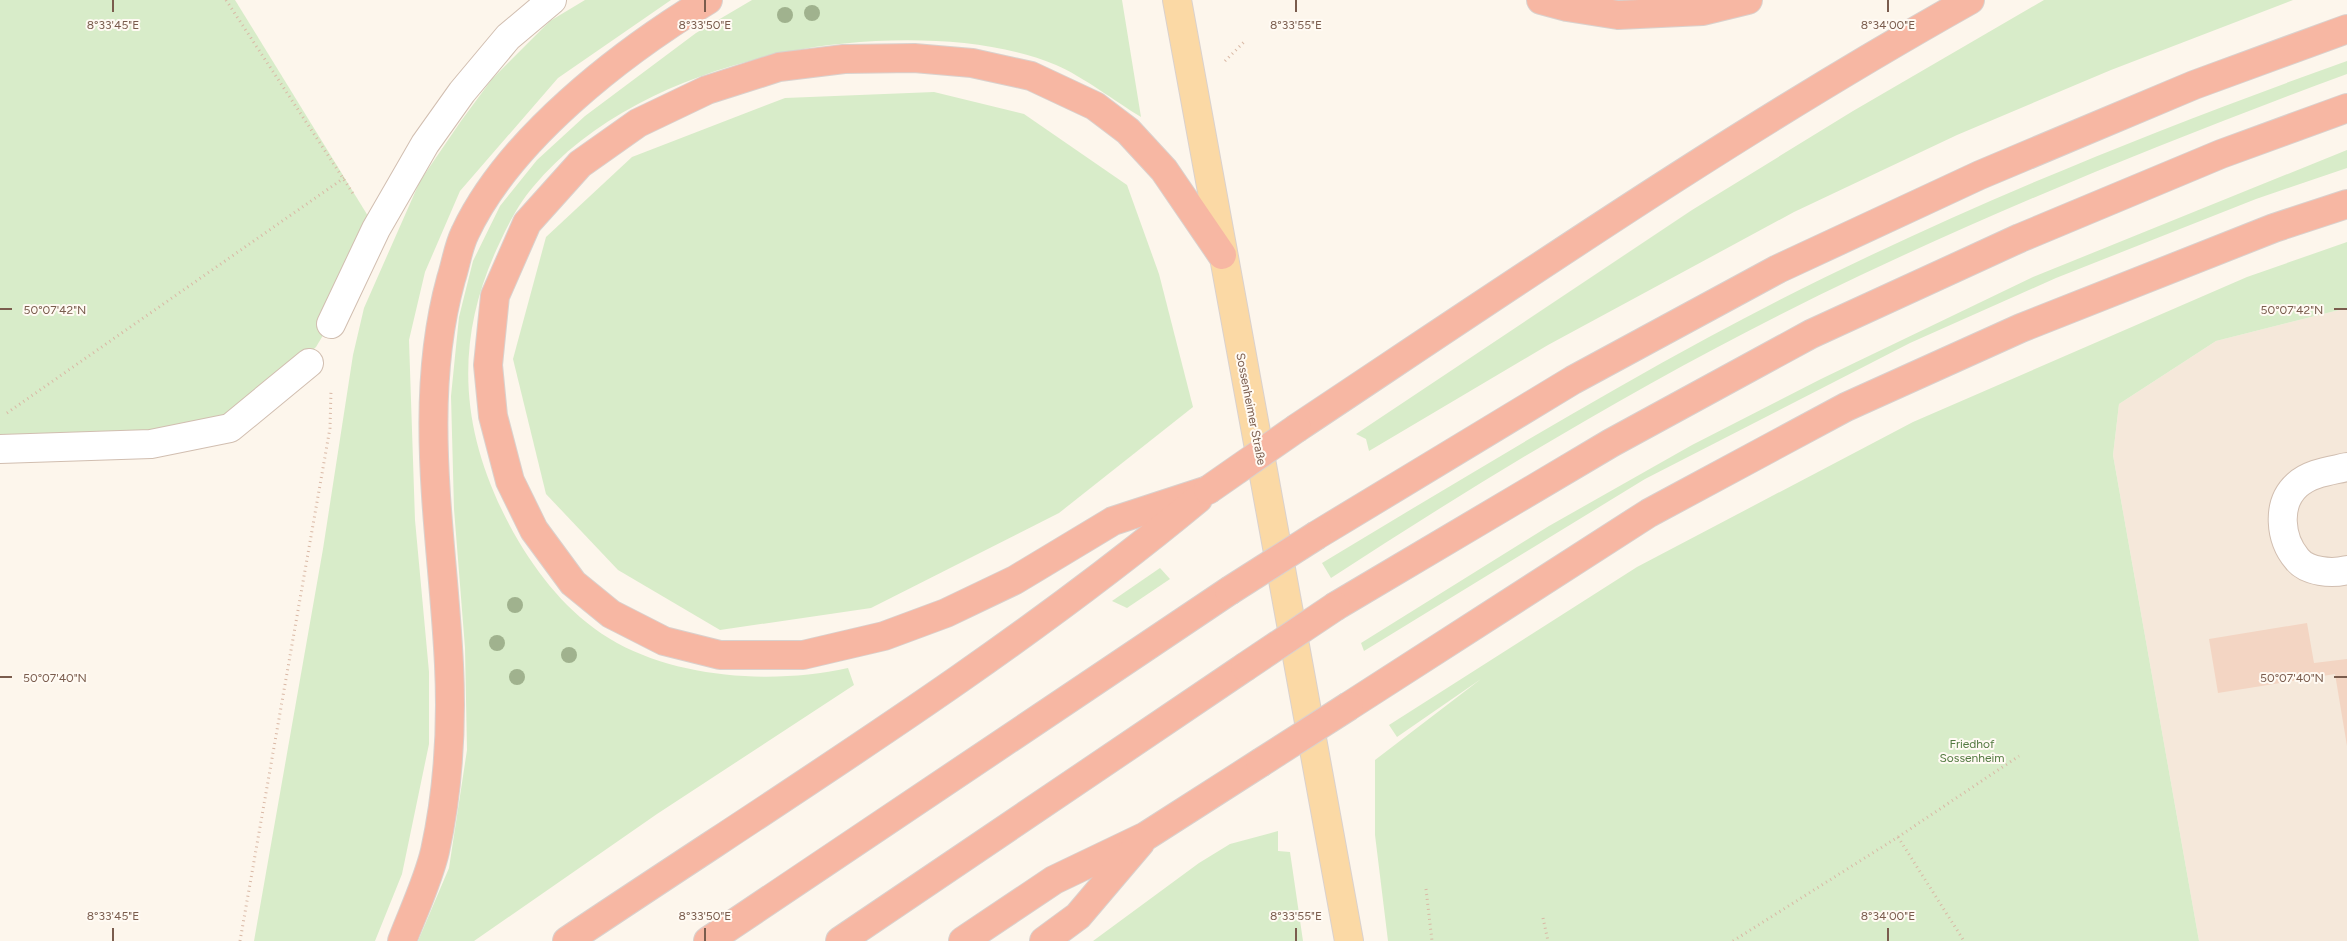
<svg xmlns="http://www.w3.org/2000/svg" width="2347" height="941" font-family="Figtree,sans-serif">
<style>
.residential{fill:#f5e8da}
.green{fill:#d8ecc9}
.building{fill:#f3d5c3}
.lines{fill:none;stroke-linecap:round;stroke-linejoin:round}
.minor-casing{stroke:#d1beb0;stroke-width:30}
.major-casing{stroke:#dad1cd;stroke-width:30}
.highway-casing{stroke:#dad1cd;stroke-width:30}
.path{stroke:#d9b8a5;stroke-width:3;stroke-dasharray:1 4;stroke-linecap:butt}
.minor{stroke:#fff;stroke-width:28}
.major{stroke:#fbd9a5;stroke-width:28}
.highway{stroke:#f7b7a3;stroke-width:28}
.highway-bridge-casing{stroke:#dad1cd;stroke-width:30;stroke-linecap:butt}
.highway-bridge{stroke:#f7b7a3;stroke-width:28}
.tree{fill:#a0b28e}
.ticks{fill:none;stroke:#7a5c4d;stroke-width:2}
.labels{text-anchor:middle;stroke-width:4;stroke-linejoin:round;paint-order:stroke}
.street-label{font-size:12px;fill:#7a5c4d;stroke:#fffaf3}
.park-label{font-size:12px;fill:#537a41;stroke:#fffaf3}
.ticks-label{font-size:12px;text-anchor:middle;fill:#7a5c4d;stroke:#fffaf3;stroke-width:4;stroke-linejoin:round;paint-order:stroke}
</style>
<rect width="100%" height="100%" fill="#fdf6ec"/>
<polygon class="residential" points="2347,308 2347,941 2199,941 2113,455 2119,404 2216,341"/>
<g class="green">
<polygon points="0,0 235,0 376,229 343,302 316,347 230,428 0,449"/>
<polygon points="585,0 671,0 558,78 460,191 425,272 409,340 415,520 429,672 429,744 402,874 375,941 254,941 323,549 353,355 364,308 420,181 461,121 492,79 550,21"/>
<path d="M752,0H1122L1141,117C1116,102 1082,76 1056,65C981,33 866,36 787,52C694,71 595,112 533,187C519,203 509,223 500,242C450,346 461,443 519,542C544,583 574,619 617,643C683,679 776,684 848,668L854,685L657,814L474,941H418L449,868L467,750L465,648L454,509L451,396L459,317L473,261L500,206L537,160L585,116L696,33Z"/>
<polygon points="2044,0 2293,0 2111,70 1957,135 1794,212 1548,345 1369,451 1366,439 1356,434 1692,210 1853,111"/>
<path d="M2347,61V74C2182,135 2020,200 1861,275C1677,362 1501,467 1331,578L1322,563C1450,486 1578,408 1709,337C1913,227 2129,139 2347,61Z"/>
<polygon points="934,92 1024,114 1127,185 1159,274 1193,407 1059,513 871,608 720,630 618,570 546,494 513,359 546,237 632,157 785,98"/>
<polygon points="2347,150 2347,168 2256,199 2056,278 1910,343 1645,479 1364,651 1361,643 1549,526 1692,445 1821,379 2033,277"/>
<polygon points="2347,242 2347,308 2216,341 2119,404 2113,455 2199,941 1388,941 1375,835 1375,760 1481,679 1397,737 1389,725 1637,567 1913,422 2247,277"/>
<polygon points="1160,568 1170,579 1127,608 1112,601"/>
<polygon points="1278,831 1278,851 1290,852 1303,941 1093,941 1199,863 1230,844"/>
</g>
<polygon class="building" points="2307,623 2314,663 2347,659 2347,746 2335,674 2218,693 2209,639"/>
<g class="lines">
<defs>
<g id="minor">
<polyline points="331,324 376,229 425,144 462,92 508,37 552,0"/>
<polyline points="0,449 151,444 230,428 309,363"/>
<path d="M2347,467C2330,471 2310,473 2297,485C2276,504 2280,539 2297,559C2307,572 2332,574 2347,570"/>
</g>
<polyline id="major" points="1177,0 1349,941"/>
<g id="highway">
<polyline points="1541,0 1567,7 1618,15 1703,11 1748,0"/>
<path d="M1297,428C1518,281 1738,130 1970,0"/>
<polyline points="1208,490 1113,521 1015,580 946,613 884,636 803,655 720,655 664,641 611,614 573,583 534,530 510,481 493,416 488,365 495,296 527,223 580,164 638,123 707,90 779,67 844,59 914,58 972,63 1031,76 1095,106 1128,131 1164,170 1222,255"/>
<polyline points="1317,535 1573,380 1778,269 1980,175 2194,85 2347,29"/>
<polyline points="1336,606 1611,443 1811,334 2020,238 2221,154 2347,108"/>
<polyline points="1349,706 1649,513 1846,407 2021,328 2274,228 2347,204"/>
<path d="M402,941C413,912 428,881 435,851C448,791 452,727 449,665C443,537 416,406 451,279C456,264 458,247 465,233C509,139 621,53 708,0"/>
<path d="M567,941C780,798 1000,663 1198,499"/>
<polyline points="708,941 1229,591"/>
<polyline points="840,941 1245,667"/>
<polyline points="963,941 1054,880 1146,836 1260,763"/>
<polyline points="1044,941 1078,916 1140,843"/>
</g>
</defs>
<use href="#minor" class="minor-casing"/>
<use href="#major" class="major-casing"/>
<use href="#highway" class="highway-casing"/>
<g class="path">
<polyline points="226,0 354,195"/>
<polyline points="1225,61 1244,42"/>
<polyline points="7,413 344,178"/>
<polyline points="1898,837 1964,941"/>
<polyline points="1426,889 1432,941"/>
<polyline points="1543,918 1548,941"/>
<polyline points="240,941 330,428 331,390"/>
<polyline points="1733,941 1898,837 2019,756"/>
</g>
<use href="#minor" class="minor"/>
<use href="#major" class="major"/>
<use href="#highway" class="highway"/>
<defs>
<g id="highway-bridge">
<polyline points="1208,490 1297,428"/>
<polyline points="1229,591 1317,535"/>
<polyline points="1245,667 1336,606"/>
<polyline points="1260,763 1349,706"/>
</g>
</defs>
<use href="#highway-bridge" class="highway-bridge-casing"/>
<use href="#highway-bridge" class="highway-bridge"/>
</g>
<g class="tree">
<circle cx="812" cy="13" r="8"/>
<circle cx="785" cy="15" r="8"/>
<circle cx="515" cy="605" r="8"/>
<circle cx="497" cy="643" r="8"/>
<circle cx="569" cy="655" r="8"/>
<circle cx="517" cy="677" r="8"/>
</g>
<path class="ticks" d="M113,0V12M705,0V12M1296,0V12M1888,0V12M0,309H12M2334,309H2347M0,677H12M2334,677H2347M113,928V941M705,928V941M1296,928V941M1888,928V941"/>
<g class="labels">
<g class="street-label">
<text transform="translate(1251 409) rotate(79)" y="4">Sossenheimer Straße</text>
</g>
<g class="park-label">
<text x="1972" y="748">Friedhof<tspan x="1972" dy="14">Sossenheim</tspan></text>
</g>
</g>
<g class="ticks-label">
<text x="113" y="29">8°33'45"E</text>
<text x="705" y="29">8°33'50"E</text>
<text x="1296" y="29">8°33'55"E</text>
<text x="1888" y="29">8°34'00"E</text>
<text x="55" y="314">50°07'42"N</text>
<text x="2292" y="314">50°07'42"N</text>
<text x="55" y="682">50°07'40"N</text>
<text x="2292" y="682">50°07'40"N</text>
<text x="113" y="920">8°33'45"E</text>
<text x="705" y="920">8°33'50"E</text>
<text x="1296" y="920">8°33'55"E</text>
<text x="1888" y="920">8°34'00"E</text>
</g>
</svg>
